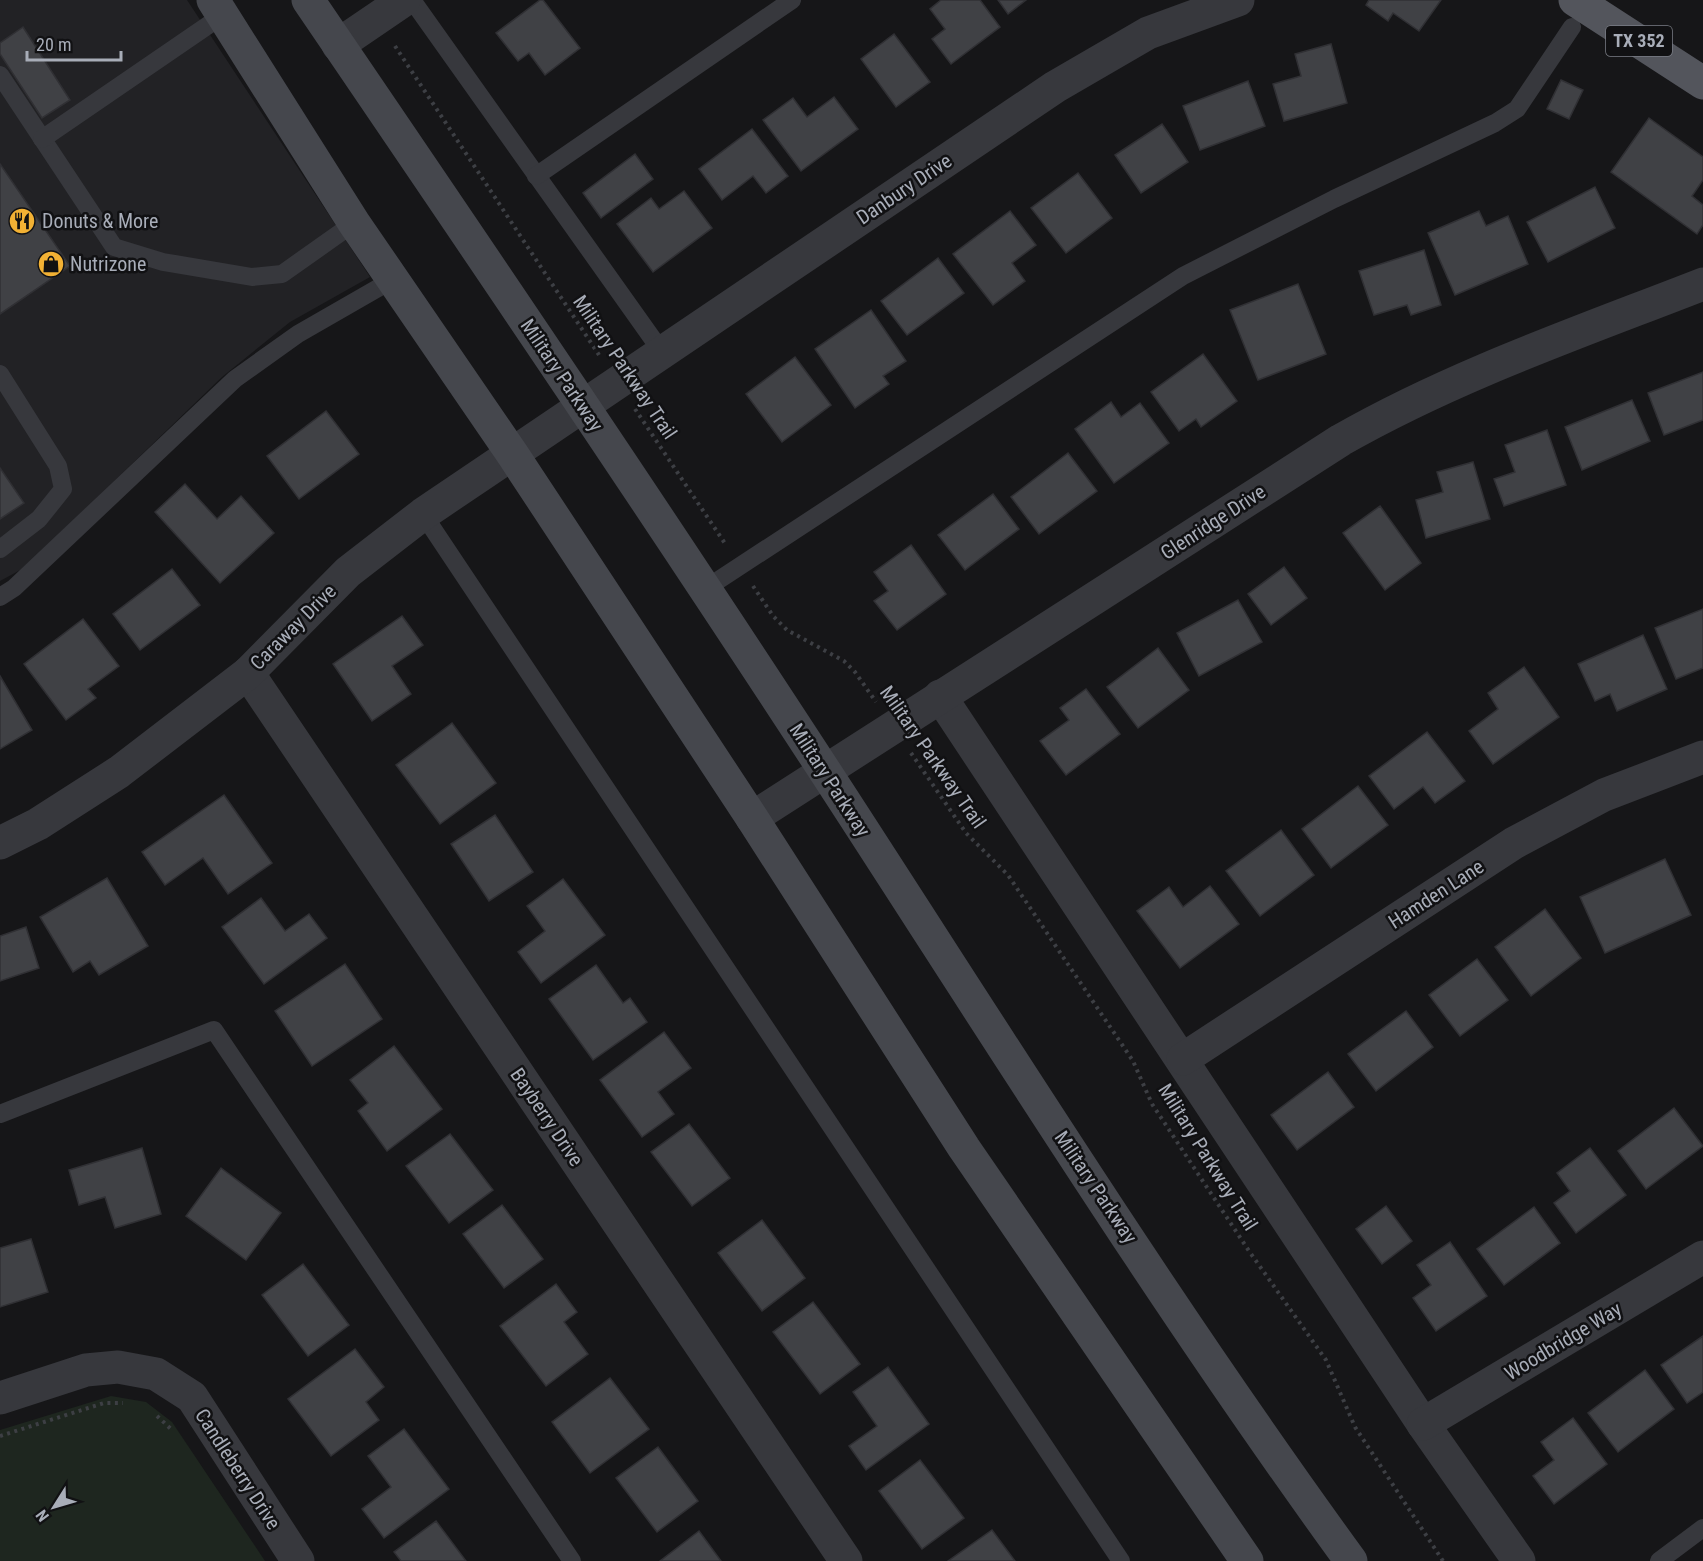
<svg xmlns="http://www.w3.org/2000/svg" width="1703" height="1561" font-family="'Roboto Condensed',sans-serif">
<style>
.built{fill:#222225}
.green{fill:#1e261f}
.building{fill:#404145;stroke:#303034;stroke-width:1.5}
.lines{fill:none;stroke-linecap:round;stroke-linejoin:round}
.path{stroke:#3d3f44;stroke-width:4;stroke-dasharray:3 4.5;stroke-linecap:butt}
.service{stroke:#37383d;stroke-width:18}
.minor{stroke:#37383d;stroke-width:33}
.secondary{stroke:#45474d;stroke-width:33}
.primary{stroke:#53555c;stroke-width:33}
.labels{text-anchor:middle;stroke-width:5;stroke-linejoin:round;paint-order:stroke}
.shield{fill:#111113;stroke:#7b7e86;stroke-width:1.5}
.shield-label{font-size:18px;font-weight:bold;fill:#a8adb8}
.street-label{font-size:20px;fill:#a8adb8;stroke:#111113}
.poi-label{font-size:20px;fill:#a8adb8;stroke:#111113;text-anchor:start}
</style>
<rect width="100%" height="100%" fill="#161618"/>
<polygon class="built" points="0,0 187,0 370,277 290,322 222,377 24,568 0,581"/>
<polygon class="green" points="111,1396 146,1402 172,1422 265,1561 0,1561 0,1430"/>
<g class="building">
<polygon points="540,0 543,0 580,48 545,75 529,53 518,61 496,33"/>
<polygon points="941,0 980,0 1000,27 951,64 932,39 945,29 930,9"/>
<polygon points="998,0 1026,0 1008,14"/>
<polygon points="1369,0 1441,0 1419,31 1393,13 1388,21 1366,5"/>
<polygon points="23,27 70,100 42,118 0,54 0,43"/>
<polygon points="894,34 930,82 896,107 861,59"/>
<polygon points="1331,44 1347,103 1284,121 1273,84 1301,76 1295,54"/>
<polygon points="1561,80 1583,90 1569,119 1547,109"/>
<polygon points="1248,81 1265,126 1200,150 1183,106"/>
<polygon points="834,97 858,129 801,171 763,120 793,98 807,117"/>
<polygon points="1649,118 1703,157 1703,180 1692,196 1703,205 1703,225 1697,234 1611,172"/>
<polygon points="1162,124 1188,162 1141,193 1115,155"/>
<polygon points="752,129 788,176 766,193 753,176 722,200 699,169"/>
<polygon points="635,154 653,179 601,218 583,193"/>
<polygon points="0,164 70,266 0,314"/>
<polygon points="1078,173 1112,218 1066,253 1031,208"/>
<polygon points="1595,187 1615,228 1548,262 1527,222"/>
<polygon points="684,191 712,228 653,272 617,224 651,198 659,209"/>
<polygon points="1010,211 1036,245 1012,263 1025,281 993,305 953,254"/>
<polygon points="1479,211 1486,226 1508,216 1528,264 1455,295 1428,233"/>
<polygon points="1424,250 1441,305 1411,315 1407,305 1374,315 1359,271"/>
<polygon points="938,258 964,293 907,335 881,301"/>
<polygon points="1298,284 1326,354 1258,380 1230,310"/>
<polygon points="871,310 906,361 883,376 889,384 855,408 815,349"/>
<polygon points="1203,354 1237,401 1201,427 1196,419 1179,431 1151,392"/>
<polygon points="795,357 831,405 782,442 746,394"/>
<polygon points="1703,372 1703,420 1664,435 1648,393"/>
<polygon points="1632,400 1650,441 1582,470 1565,427"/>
<polygon points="1111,402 1121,417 1140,403 1169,443 1114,483 1075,429"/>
<polygon points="326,411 359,454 299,499 267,456"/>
<polygon points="1547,430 1566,485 1504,506 1494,479 1515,472 1505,445"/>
<polygon points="1068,453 1097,491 1039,534 1011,497"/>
<polygon points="1473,462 1490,519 1426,538 1416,500 1443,492 1437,472"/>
<polygon points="0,468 24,503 0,519"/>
<polygon points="185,484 217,519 241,496 274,533 220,583 155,512"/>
<polygon points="993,494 1019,529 965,570 938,535"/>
<polygon points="1380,506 1421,563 1385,590 1343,533"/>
<polygon points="911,545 946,594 897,630 874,601 888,591 874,572"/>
<polygon points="1284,567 1307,598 1271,625 1248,594"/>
<polygon points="172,569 200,605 140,650 113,614"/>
<polygon points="1238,600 1262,642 1199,676 1177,633"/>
<polygon points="1703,609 1703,668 1676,679 1655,628"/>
<polygon points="402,616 423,645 392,666 411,694 372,721 333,664"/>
<polygon points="83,619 119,666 88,689 96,698 66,720 24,664"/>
<polygon points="1643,635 1667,689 1617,711 1610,694 1595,701 1578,664"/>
<polygon points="1158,648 1189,690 1138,728 1107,687"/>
<polygon points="1524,667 1559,717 1493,764 1469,731 1498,709 1488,693"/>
<polygon points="0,676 32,730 0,749"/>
<polygon points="1086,689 1120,734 1066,775 1040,741 1069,720 1060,708"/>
<polygon points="452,723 496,783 440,824 396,765"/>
<polygon points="1427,732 1465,781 1435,803 1423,787 1394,809 1369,776"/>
<polygon points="1358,786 1388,825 1331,868 1302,829"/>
<polygon points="224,795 272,863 228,894 203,858 165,885 142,852"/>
<polygon points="495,815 533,872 489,901 451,844"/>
<polygon points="1281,830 1314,875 1260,916 1226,871"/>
<polygon points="1665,859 1691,915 1605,953 1580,897"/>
<polygon points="107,878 148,946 99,975 90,961 73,972 40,917"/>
<polygon points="563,879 605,935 541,983 518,952 545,931 527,906"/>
<polygon points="1210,886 1239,924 1180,968 1137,911 1169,887 1183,907"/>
<polygon points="261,898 285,931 309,914 327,938 264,984 222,927"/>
<polygon points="1545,909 1581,958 1531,996 1495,947"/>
<polygon points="26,927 39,968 0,981 0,936"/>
<polygon points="1477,959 1508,1000 1460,1036 1429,995"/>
<polygon points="345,964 382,1019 312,1066 275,1011"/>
<polygon points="596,965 623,1003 630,998 647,1022 593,1060 549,999"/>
<polygon points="1406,1011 1433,1047 1376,1091 1348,1054"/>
<polygon points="664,1032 691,1068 658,1092 674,1114 642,1137 600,1080"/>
<polygon points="394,1046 442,1109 387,1151 358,1111 368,1103 350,1080"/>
<polygon points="1328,1072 1354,1107 1297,1150 1271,1115"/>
<polygon points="1674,1108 1703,1146 1646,1189 1618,1151"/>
<polygon points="689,1124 730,1178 692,1206 651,1152"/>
<polygon points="450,1134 493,1190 449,1223 406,1166"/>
<polygon points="142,1148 161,1214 115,1228 105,1197 79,1205 69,1170"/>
<polygon points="1590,1148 1626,1195 1576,1233 1554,1203 1570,1191 1557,1173"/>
<polygon points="221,1168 281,1213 246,1260 186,1216"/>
<polygon points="502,1205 543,1259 504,1288 463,1234"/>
<polygon points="1386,1206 1412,1241 1382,1264 1356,1229"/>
<polygon points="1534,1207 1560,1243 1504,1285 1477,1249"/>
<polygon points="762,1220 805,1278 762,1311 718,1253"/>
<polygon points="31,1239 48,1292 0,1307 0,1248"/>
<polygon points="1450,1242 1487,1296 1436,1331 1413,1298 1431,1285 1417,1265"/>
<polygon points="303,1264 349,1325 308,1356 262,1295"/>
<polygon points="556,1284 577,1312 564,1322 588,1354 546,1386 500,1326"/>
<polygon points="813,1302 860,1364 820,1394 773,1332"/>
<polygon points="1703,1336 1703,1392 1687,1403 1661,1365"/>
<polygon points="355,1349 384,1387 366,1402 379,1420 331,1456 288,1399"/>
<polygon points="888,1367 929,1424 866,1470 849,1446 877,1426 853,1392"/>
<polygon points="1645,1370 1674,1409 1618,1452 1588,1413"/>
<polygon points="610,1378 649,1429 590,1473 552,1422"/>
<polygon points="1573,1418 1607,1464 1554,1504 1533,1476 1554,1460 1541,1442"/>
<polygon points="404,1429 449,1489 384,1538 362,1509 391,1487 368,1456"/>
<polygon points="658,1447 698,1501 657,1532 616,1478"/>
<polygon points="920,1460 964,1518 922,1549 879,1491"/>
<polygon points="436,1521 466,1561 401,1561 394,1552"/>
<polygon points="992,1530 1015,1561 948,1561"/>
<polygon points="699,1531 721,1561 660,1561"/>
</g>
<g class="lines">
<g class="path">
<polyline points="395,46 599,355"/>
<polyline points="635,409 726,545"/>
<polyline points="753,586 773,616 787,630 844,661 855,672 876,702"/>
<polyline points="911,753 966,833 1008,875 1133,1061 1152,1104 1249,1251 1326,1360 1355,1427 1443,1561"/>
<polyline points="157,1416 171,1429"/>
<polyline points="0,1436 104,1403 123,1403"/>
</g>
<g class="service">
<polyline points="412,0 662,352"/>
<polyline points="0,75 114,247 163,262 252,277 282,274 354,223"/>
<polyline points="42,139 223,15"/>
<polyline points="536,176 792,0"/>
<polyline points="0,374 58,466 63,489 39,519 0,549"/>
<polyline points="423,514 1121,1561"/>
<polyline points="705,589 1183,276 1334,199 1495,123 1517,109 1572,27"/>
<polyline points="0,597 14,588 235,379 298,334 392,280"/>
<polyline points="0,1114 214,1030 572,1561"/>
<polyline points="1659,1561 1703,1528"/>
</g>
<g class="minor">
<polyline points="338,45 404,0"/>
<polyline points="248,673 846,1561"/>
<polyline points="940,696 1423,1424 1519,1561"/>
<path d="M752,818L1341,440C1455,375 1580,332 1703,284"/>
<polyline points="0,843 38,824 119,772 248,673 348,572 423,514 1055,87 1148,33 1238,0"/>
<polyline points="1183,1059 1514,843 1604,795 1703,757"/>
<polyline points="0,1398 86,1370 118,1367 156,1374 192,1397 298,1561"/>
<polyline points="1423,1424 1703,1257"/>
</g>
<g class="secondary">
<polyline points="213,0 354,223 513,455 752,818 964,1148 1247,1561"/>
<path d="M308,0C483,257 658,515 828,776C999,1039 1166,1307 1351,1561"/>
</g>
<polyline class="primary" points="1575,0 1703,83"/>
</g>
<defs>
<symbol id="restaurant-disc" viewBox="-11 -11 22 22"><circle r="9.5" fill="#f2b134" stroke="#111113"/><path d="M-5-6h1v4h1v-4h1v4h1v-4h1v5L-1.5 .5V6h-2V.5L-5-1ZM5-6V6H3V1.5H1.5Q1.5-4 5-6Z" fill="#111"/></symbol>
<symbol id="shop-disc" viewBox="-11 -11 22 22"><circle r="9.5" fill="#f2b134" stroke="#111113"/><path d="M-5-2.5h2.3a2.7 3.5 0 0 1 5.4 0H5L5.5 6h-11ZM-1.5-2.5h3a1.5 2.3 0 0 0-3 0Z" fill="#111"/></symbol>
</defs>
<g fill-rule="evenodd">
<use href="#restaurant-disc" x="7" y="206" width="30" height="30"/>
<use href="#shop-disc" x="36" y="249" width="30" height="30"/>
</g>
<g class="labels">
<rect class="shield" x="1606" y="26" width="66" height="30" rx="4.5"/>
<g class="shield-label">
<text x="1639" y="47">TX 352</text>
</g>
<g class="street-label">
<text transform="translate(904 189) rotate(-34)" y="7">Danbury Drive</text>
<text transform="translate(625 367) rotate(56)" y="7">Military Parkway Trail</text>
<text transform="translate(562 375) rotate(56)" y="7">Military Parkway</text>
<text transform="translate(1213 522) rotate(-33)" y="7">Glenridge Drive</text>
<text transform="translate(293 627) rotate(-45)" y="7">Caraway Drive</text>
<text transform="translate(933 757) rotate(55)" y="7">Military Parkway Trail</text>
<text transform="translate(830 780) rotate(57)" y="7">Military Parkway</text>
<text transform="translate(1436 894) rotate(-33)" y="7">Hamden Lane</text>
<text transform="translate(547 1117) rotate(56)" y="7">Bayberry Drive</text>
<text transform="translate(1208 1157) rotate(58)" y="7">Military Parkway Trail</text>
<text transform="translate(1096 1187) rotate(56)" y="7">Military Parkway</text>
<text transform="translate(1563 1341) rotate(-31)" y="7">Woodbridge Way</text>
<text transform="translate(238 1469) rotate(57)" y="7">Candleberry Drive</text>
</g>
<g class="poi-label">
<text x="42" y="228">Donuts &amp; More</text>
<text x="70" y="271">Nutrizone</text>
</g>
</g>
<g transform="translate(54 1507) rotate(233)" stroke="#111113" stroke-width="4.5" paint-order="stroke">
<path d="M0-4.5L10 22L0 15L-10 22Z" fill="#a8adb8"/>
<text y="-9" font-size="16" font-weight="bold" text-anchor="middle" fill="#a8adb8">N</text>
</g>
<path d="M27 51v9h94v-9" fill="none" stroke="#a8adb8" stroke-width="3"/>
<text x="36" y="51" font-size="18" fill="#a8adb8" stroke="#111113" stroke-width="4.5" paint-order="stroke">20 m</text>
</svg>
